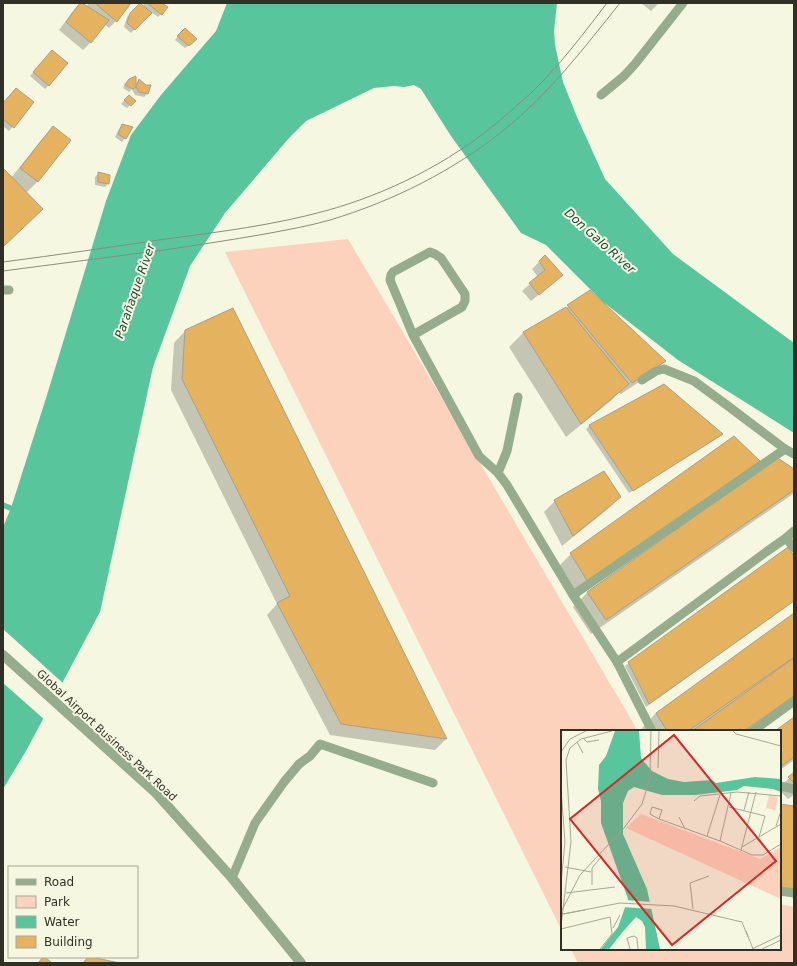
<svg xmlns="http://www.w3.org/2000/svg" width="797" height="966" font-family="'DejaVu Sans',sans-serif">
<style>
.green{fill:#fdd2bc}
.water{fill:#59c59d}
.pier{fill:#f6f7e0}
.shadow{fill:#0003}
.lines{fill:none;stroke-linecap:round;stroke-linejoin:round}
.stream{stroke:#59c59d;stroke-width:5.5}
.building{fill:#e5b260;stroke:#ab9e8c}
.service{stroke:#96ad8d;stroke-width:9}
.minor{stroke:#96ad8d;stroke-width:10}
.tram{stroke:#8b8c7c;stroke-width:1}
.labels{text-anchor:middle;stroke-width:4;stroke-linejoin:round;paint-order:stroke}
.street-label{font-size:11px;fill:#303027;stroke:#f6f7e0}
.water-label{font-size:12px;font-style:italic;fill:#1c4a39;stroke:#f6f7e0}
.inset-river{fill:none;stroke:#59c59d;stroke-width:2}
.inset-road{fill:none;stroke:#a7a796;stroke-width:1}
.view{fill:#d62828;fill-opacity:0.15;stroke:#d62828;stroke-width:2}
.inset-edge{fill:none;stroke:#303027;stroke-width:2}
</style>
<rect width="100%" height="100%" fill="#f6f7e0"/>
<g class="green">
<polygon points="348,239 638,731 562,731 562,931 225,252"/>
<polygon points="780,904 794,907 794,963 578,963 571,949 780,949"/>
</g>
<polygon class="water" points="227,3 557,3 554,31 555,45 563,82 577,117 605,179 673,254 794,343 794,433 678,360 602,301 546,245 521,233 451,136 421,89 414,85 404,87 394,86 374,88 306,121 289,138 225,213 190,266 153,367 100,612 26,751 3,789 3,527 11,508 47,395 106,201 131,135 161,95 216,31"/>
<polygon class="pier" points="3,629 64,684 45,720 3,683"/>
<g class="shadow">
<polygon points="80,3 86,7 89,3 130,3 116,21 109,28 104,24 91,42 83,50 59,30 73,11"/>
<polygon points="145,3 161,3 161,14 158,17 151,12 131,33 124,27 127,17 140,4 143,6"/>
<polygon points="641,3 659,3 651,11"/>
<polygon points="181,33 192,43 185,48 175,40"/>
<polygon points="52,51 49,85 45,89 30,76"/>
<polygon points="129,80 135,84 139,80 147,94 144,97 135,95 132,89 129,92 123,88 125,83"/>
<polygon points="129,96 134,101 127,108 121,104"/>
<polygon points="33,103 9,131 3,126 3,104"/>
<polygon points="122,125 125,138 122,142 115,137 119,129"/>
<polygon points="53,128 69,140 37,182 26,193 3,246 3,169 11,178 42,139"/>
<polygon points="99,173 109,176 108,184 105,187 95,185 95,177"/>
<polygon points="545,256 554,282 531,301 522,291 538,277 532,269"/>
<polygon points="590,291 665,361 654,372 621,394 619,392 613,399 566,437 509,347 524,332 565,309"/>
<polygon points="233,309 446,739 435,750 330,735 267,615 277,604 171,390 174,343 185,331"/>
<polygon points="664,385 722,434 719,437 629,493 586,429 589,426"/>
<polygon points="734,437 573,596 556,569 571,554"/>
<polygon points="794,470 794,493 793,494 591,634 573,607 588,592"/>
<polygon points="620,496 609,508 562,546 544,512 555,501"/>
<polygon points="794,558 794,601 646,707 625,666 629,663"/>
<polygon points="794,615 794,699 749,731 643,731 642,728 656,713"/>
<polygon points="794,718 794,760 780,770 780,731 776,731"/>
<polygon points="794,774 794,795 788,799 780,791 780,786"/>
</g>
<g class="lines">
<polyline class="stream" points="3,505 18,511"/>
</g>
<g class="building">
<polygon points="80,3 82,3 109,20 91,43 66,22"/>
<polygon points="95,3 131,3 117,22"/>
<polygon points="140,3 152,13 135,30 127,23 130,13"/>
<polygon points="147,3 162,3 168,7 162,15"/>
<polygon points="185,28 197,39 189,46 177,36"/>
<polygon points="52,50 68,63 49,86 33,72"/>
<polygon points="136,76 136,87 133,89 125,85 129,79"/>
<polygon points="139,79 146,85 151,85 148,94 139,92 136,87"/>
<polygon points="16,88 34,102 14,128 3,119 3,103"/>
<polygon points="129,95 136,101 131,106 124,100"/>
<polygon points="122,124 133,127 126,139 118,134"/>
<polygon points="53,126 71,140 38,182 20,168"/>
<polygon points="3,168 43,209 3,247"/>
<polygon points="98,172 110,175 109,184 98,182"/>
<polygon points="545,255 563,275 539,295 529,283 545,270 539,261"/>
<polygon points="590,290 666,361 632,383 567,305"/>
<polygon points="566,307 629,384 581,424 523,332"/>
<polygon points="233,308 447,739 341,724 277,603 290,596 182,379 185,330"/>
<polygon points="664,384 723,434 633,491 589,425"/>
<polygon points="734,436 760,461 588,582 570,553"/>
<polygon points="778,458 794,469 794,490 606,620 587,592"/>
<polygon points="604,471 621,497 573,536 554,500"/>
<polygon points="788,547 794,556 794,601 649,704 628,662"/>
<polygon points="794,613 794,657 688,731 667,731 656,713"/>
<polygon points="794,658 794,696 744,731 692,731"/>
<polygon points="794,717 794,757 780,767 780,731 775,731"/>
<polygon points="794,772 794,783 788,777"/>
<polygon points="780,804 794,806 794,890 780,888"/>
<polygon points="43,957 45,957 52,963 38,963"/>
<polygon points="88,957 91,957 120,963 83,963"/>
</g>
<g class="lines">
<g class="service">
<polyline points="601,95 624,76 635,64 683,3"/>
<polyline points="3,290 9,290"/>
<polyline points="413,335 462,307 465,301 465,294 441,258 435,254 430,252 393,272 391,275 390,280 413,335 479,456 498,473 507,485 573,595 617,662 652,731"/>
<polyline points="642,380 656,371 664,369 694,381 724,403 785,449 794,454"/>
<polyline points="498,473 507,451 518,397"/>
<polyline points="786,538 794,548"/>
<polyline points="573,595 785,449"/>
<polyline points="617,662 766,552 786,538 794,531"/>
<polyline points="753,731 794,701"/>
<polyline points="780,786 794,789"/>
<polyline points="232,878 255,823 284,782 299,764 310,756 320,744 433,783"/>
<polyline points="780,891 794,893"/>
</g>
<polyline class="minor" points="3,655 155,792 232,878 301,963"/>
<g class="tram">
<path d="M3,262C57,255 112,247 166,239C219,232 274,225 325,211C387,194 449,163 498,122C514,108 530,95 544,80C567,56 587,29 607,3"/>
<path d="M3,271C57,264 110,257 164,250C197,245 231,240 265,234C286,230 309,226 330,220C393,201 453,171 504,130C550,93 584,48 620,3"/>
</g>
</g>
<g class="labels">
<g class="street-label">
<text transform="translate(107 735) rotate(43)" y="4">Global Airport Business Park Road</text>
</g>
<g class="water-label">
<text transform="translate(600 241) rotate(42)" y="4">Don Galo River</text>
<text transform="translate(135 291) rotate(-71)" y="4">Parañaque River</text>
</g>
</g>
<g transform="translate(561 730)">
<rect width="220" height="220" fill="#f6f7e0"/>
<path d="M208,65L217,67L214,80L205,78ZM80,84L199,129L220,117V169L65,98Z" fill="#fdd2bc"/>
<path d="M54,1H78L80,28L91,41L107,49L123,52L151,50L155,53L194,47L220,49V62L212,59L183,56L176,60L135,65H101L73,57L67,61L62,73V104L86,159L99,219H85L84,197L81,191L75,187L46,219H40L57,197L67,169L40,93V71L37,59L38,35L45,26Z" fill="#59c59d"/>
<path d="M64,170L91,172L92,179L61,177Z" fill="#f6f7e0"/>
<path class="inset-river" d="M47,219L68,192"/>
<path class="inset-road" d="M172,1L175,4L220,16M22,8L26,12L38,10M16,12L22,23M0,22L9,9L25,1M97,38L98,1M0,59L4,112L0,153M133,71L139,66L176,62L220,66M168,77L204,86L198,107M183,80L188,62M118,87L124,99M98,89L101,80L91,77L89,84L98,89L159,111L191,125H202L220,114M215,96L220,81M146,106L159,65M159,111L170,63M181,117L220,94M180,120L195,62M4,137L30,142M31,155V138L41,126M5,163L54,157M132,179L129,153L148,146M0,182L19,145L63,98L81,74L89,48L90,1M2,184L59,173L113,176L181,192L187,207M2,184L24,180M0,196L10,112L5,30L9,18L20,9L51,1M52,198L59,185M0,199L49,187L51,204L39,219M185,201L192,219M69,219L66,208L73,206L76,208L77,219M191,219L220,205M201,219L220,210"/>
<path class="view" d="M113,5L215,131L111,215L9,89Z"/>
<rect width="220" height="220" class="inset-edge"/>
</g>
<rect width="797" height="966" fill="none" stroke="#303027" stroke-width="8"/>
<rect x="8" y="866" width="130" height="92" fill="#f6f7e0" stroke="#a7a796"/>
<rect x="16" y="879" width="20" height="6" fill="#96ad8d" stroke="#a7a796"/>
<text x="44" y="886" font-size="12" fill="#303027">Road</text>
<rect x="16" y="896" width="20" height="12" fill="#fdd2bc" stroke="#a7a796"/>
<text x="44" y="906" font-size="12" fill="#303027">Park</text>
<rect x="16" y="916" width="20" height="12" fill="#59c59d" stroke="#a7a796"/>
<text x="44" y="926" font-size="12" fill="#303027">Water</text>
<rect x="16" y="936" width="20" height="12" fill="#e5b260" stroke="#a7a796"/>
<text x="44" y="946" font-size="12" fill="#303027">Building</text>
</svg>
